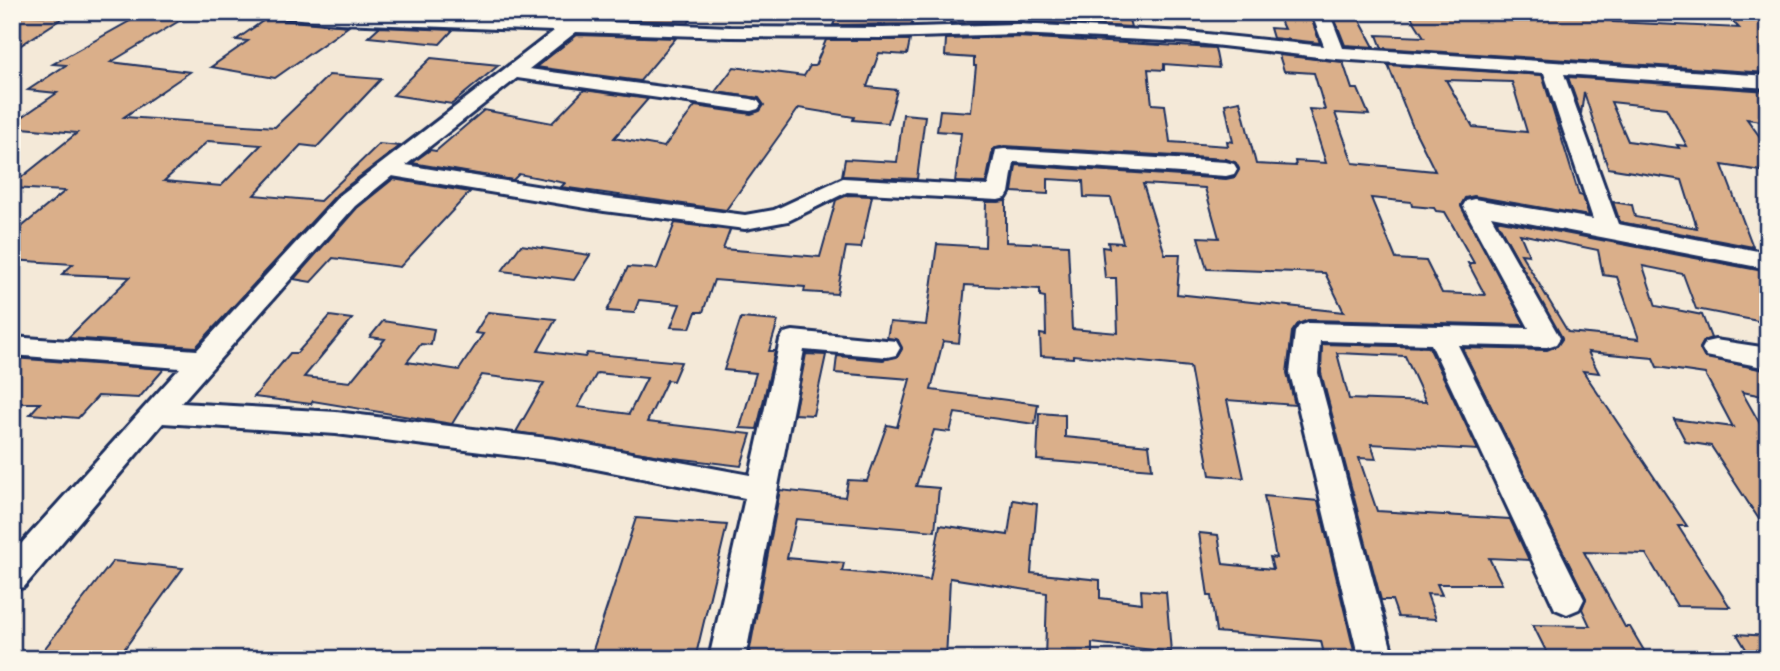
<svg xmlns="http://www.w3.org/2000/svg" width="1780" height="671" font-family="'Shantell Sans',sans-serif">
<style>
.building{fill:#daaf8a;stroke:#1b2f5e;stroke-width:2;fill-rule:evenodd}
.lines{fill:none;stroke-linecap:round;stroke-linejoin:round}
.minor-casing{stroke:#1b2f5e;stroke-width:6}
.minor{fill:#fbf7ec;fill-rule:evenodd}
</style>
<rect width="100%" height="100%" fill="#f4e9d8"/>
<filter id="ink" filterUnits="userSpaceOnUse"><feTurbulence type="fractalNoise" baseFrequency=".0143" numOctaves="2"/><feDisplacementMap in="SourceGraphic" scale="14" xChannelSelector="R" yChannelSelector="G"/><feConvolveMatrix kernelMatrix="1 2 1 2 8 2 1 2 1" color-interpolation-filters="sRGB"/></filter>
<g filter="url(#ink)">
<g class="building">
<path d="M146,12H194L111,62L190,72L124,117L275,127L329,75L381,79L317,147L301,145L254,195L320,201L379,144L400,146L337,194L196,347L68,338L130,277L62,274L73,264L12,260V235L65,191L12,188V185L77,133L12,127V124L57,93L28,90L66,65L53,64ZM208,141L261,145L221,186L164,181Z"/>
<polygon points="590,12 696,12 688,23 583,18"/>
<polygon points="839,12 868,12 914,15 912,24 833,25"/>
<polygon points="952,12 1067,12 1128,16 1131,27 1017,21 950,23"/>
<polygon points="1276,12 1309,12 1320,43 1273,38 1270,28 1284,29"/>
<polygon points="1332,12 1358,17 1374,47 1345,45"/>
<polygon points="1412,12 1585,12 1591,18 1609,18 1613,22 1739,28 1724,12 1768,12 1768,73 1382,48 1377,35 1424,37 1410,15 1414,15"/>
<polygon points="12,14 64,17 12,51"/>
<polygon points="267,18 279,20 349,26 275,78 211,67 248,41 236,40"/>
<polygon points="379,27 453,30 440,44 368,37"/>
<polygon points="577,35 676,38 640,81 536,67"/>
<path d="M1017,37L1215,48L1219,68L1164,64V70L1148,69L1152,104L1165,105L1170,142L1228,146L1227,141L1233,142L1225,104L1240,101L1256,164L1296,166L1295,161L1326,163L1309,109L1325,110L1314,73L1284,71L1279,55L1343,62L1352,89H1358L1369,115L1335,113L1353,163L1435,171L1412,125L1388,65L1542,75L1579,195L1583,196L1589,216L1474,196L1465,198L1461,205L1525,325L1308,320L1298,324L1292,332L1287,373L1295,405L1227,400L1244,478L1210,475L1190,367L1073,355V358L1041,356L1040,334L1046,335L1045,297L1040,296V289L965,285L959,343L943,341L931,390L1038,404L1035,424L955,413L950,432L934,430L916,486L939,488L935,531L796,519L787,558L844,563L842,571L930,580L940,525L1008,535L1013,500L1037,504L1031,573L1100,580V598L1142,603L1141,590L1166,592L1171,652L1092,643V659H1045L1047,593L950,578L946,659H748L780,490L845,497L848,480L867,481L887,425L897,427L910,379L835,373L837,356L883,360L898,356L902,349L898,340L887,338L890,322L926,325L937,244L985,247L986,202L1006,201V242L1068,245L1072,329L1118,333L1116,278H1105L1102,247L1109,248L1108,242L1123,243L1111,198L1084,197L1083,181L1048,179V194L1012,192L1016,165L1226,179L1235,177L1239,170L1236,163L1226,159L1004,146L993,149L986,183L955,182L961,133L937,131L940,110L971,112L976,66H974V58L945,56L946,39ZM1446,80L1512,82L1527,132L1473,127ZM1143,184L1205,188L1219,238L1198,237L1207,269L1325,273L1344,312L1177,294L1180,254H1165ZM1371,198L1411,202L1412,206L1434,208L1436,211L1445,212L1474,263H1468L1485,295L1442,293L1426,261L1396,259Z"/>
<polygon points="826,40 910,40 907,55 879,53 867,87 897,90 888,123 853,120 854,117 799,108 726,210 561,187 565,183 519,174 513,180 412,163 430,150 436,151 484,110 552,123 584,90 648,99 614,138 664,147 695,106 751,114 760,111 764,105 759,98 715,92 734,67 804,76 810,66 815,66"/>
<polygon points="431,58 499,65 452,104 393,95"/>
<path d="M1568,77L1768,91V122L1747,119L1768,148V172L1722,165L1753,247L1620,222L1613,202L1632,205L1635,217L1697,228L1682,180L1608,168L1584,92L1581,114ZM1611,102L1666,108L1687,146L1677,145L1679,148L1628,141Z"/>
<polygon points="903,114 925,116 917,179 842,176 845,159 897,162"/>
<polygon points="393,179 470,192 400,267 333,258 311,282 294,279 357,208"/>
<polygon points="848,195 872,196 861,248 846,247 837,294 804,292 805,287 714,280 703,312 696,312 690,328 671,327 680,304 639,300 634,313 607,311 628,267 657,269 675,223 730,230 723,249 820,257 836,200"/>
<path d="M1496,220L1768,272V323L1696,309L1683,274L1643,266L1656,306L1702,315L1711,338L1704,341L1700,348L1704,357L1768,371V397L1742,392L1768,438V533L1711,446L1686,442L1674,419L1733,427L1705,374L1657,367L1653,358L1588,352L1599,373L1583,371L1687,526H1678L1730,607L1677,606L1646,554L1584,552L1625,627H1630L1649,659L1549,657L1533,625L1590,626L1582,609L1586,598L1462,348L1547,350L1557,346L1562,339ZM1520,234L1598,250L1603,275L1617,277L1639,339L1568,332L1521,254L1529,255Z"/>
<polygon points="521,245 590,255 574,280 502,271"/>
<path d="M488,312L556,319L538,351L585,357L587,353L681,362L673,381L667,380L647,422L751,434L741,466L666,457L516,432L544,383L482,375L452,424L313,401L311,404L254,397L290,353H297L330,316L352,319L304,377L350,382L385,339L370,337L383,321L434,329L431,345L421,344L407,362L459,370L483,334L475,333ZM597,373L647,378L629,414L578,407Z"/>
<polygon points="741,318 778,321 769,351 775,351 757,429 740,428 756,373 724,370"/>
<path d="M1322,344L1429,347L1478,450L1371,444L1376,459L1359,458L1377,511L1510,519L1529,560L1489,558L1502,584H1437L1442,595L1427,594L1436,619L1398,617L1392,600H1381L1321,373ZM1337,353L1405,356L1426,402L1349,399Z"/>
<polygon points="806,354 826,355 813,415 794,414"/>
<polygon points="12,358 164,369 139,398 98,396 78,418 30,414 40,403 12,403"/>
<polygon points="1039,413 1065,415 1065,437 1149,445 1152,469 1037,460"/>
<polygon points="1264,496 1318,501 1356,659 1325,659 1321,641 1216,632 1211,596 1208,596 1199,533 1218,535 1223,564 1273,569 1270,557 1276,558"/>
<polygon points="636,518 727,525 695,659 590,659"/>
<polygon points="113,561 183,568 117,659 38,657"/>
<polygon points="1737,634 1768,636 1768,659 1752,659"/>
</g>
<g class="lines">
<defs>
<g id="minor">
<polygon points="270,12 568,21 576,18 584,21 730,27 883,28 1017,24 1187,32 1324,46 1311,12 1329,12 1343,48 1768,76 1768,88 1564,74 1618,224 1768,253 1768,269 1491,216 1560,338 1556,344 1547,347 1458,345 1584,599 1579,609 1567,614 1555,609 1431,344 1320,341 1318,373 1394,659 1359,659 1290,373 1295,332 1299,326 1308,323 1529,328 1463,206 1466,201 1474,199 1593,219 1544,73 1336,59 1187,42 1017,34 883,38 730,37 576,32 529,69 751,99 758,101 761,105 758,109 751,111 517,78 406,165 604,197 745,215 774,210 843,178 988,186 996,150 1004,149 1226,162 1234,164 1237,169 1234,174 1226,176 1014,162 1009,193 1006,198 998,200 847,192 788,221 745,229 604,211 392,176 355,206 181,403 336,412 555,439 750,475 780,340 784,333 793,331 896,341 900,348 896,355 887,357 804,350 745,659 709,659 745,498 555,461 336,434 163,423 24,587 12,591 12,554 180,368 12,355 12,337 197,350 339,196 554,31 340,23 279,17"/>
<polygon points="1715,340 1768,348 1768,368 1706,356 1702,349 1706,342"/>
</g>
</defs>
<use href="#minor" class="minor-casing"/>
<use href="#minor" class="minor"/>
</g>
</g>
<rect width="1780" height="671" fill="none" stroke="#fbf7ec" stroke-width="42"/>
<rect x="21" y="21" width="1738" height="629" fill="none" stroke="#1b2f5e" stroke-width="2.5" filter="url(#ink)"/>
</svg>
